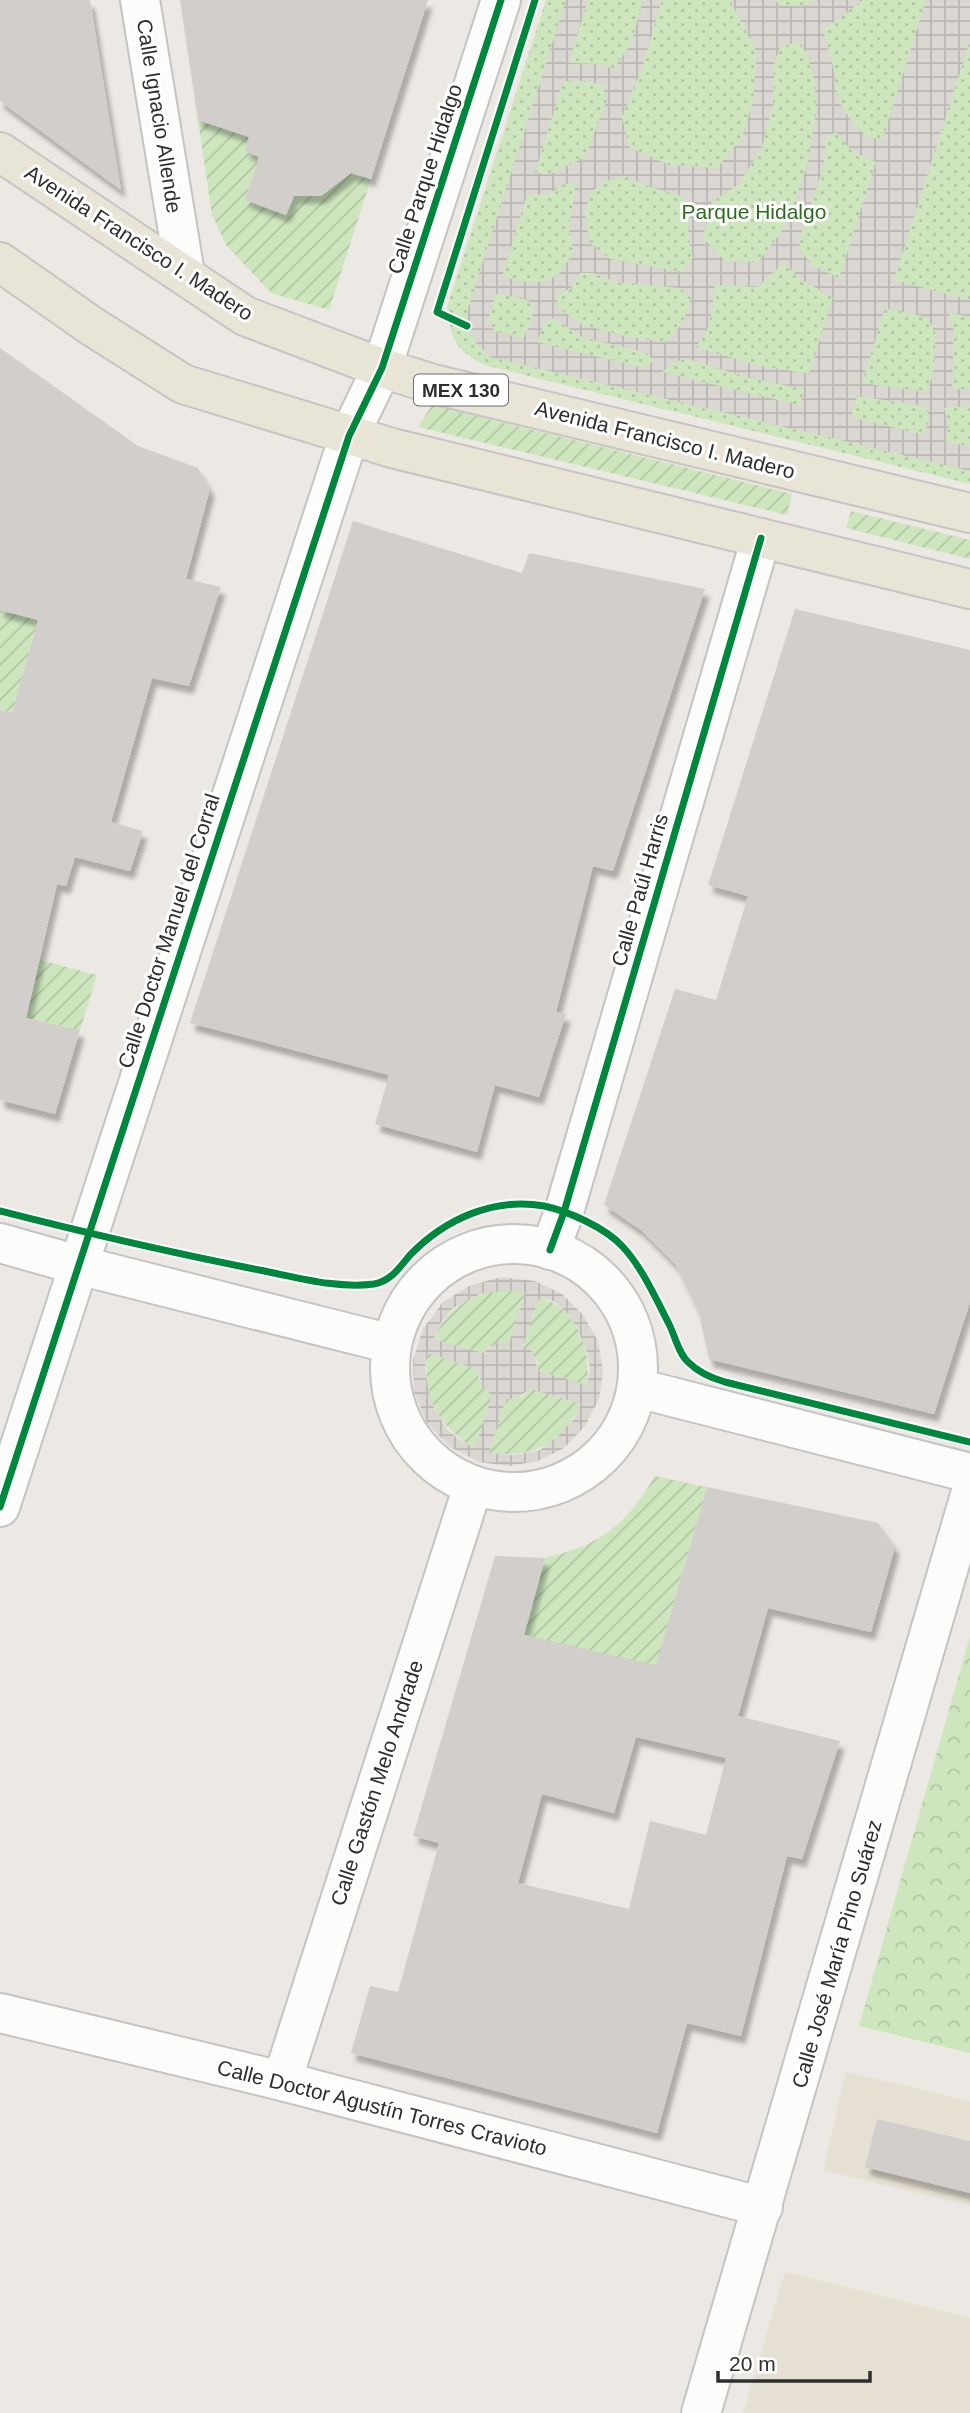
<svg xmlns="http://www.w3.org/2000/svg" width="970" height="2413" font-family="Arial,sans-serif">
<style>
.education{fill:#e6e0d3}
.forest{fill:url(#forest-crowns)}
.park{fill:url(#park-dots)}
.garden{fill:url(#garden-furrows)}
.plaza{fill:url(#plaza-grid);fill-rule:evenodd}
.building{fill:#d1cecb;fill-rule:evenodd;filter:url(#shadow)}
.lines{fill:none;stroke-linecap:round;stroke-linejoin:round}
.minor-casing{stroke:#c5c4c5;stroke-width:42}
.secondary-casing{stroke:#c5c4c5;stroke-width:42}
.primary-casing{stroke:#c6c5c4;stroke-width:42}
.minor{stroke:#fcfcfb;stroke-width:38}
.secondary{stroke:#fcfcfb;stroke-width:38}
.primary{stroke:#e8e4d6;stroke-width:38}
.cycleway-casing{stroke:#fff;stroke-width:11}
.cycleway{stroke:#00873e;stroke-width:7}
.labels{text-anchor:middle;stroke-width:6;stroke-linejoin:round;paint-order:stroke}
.shield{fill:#fff;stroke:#6d6d6d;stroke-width:2}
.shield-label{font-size:19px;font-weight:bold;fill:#2e2e2e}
.street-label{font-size:21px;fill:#2e2e2e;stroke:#fff}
.park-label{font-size:21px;fill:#2c6e1b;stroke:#fff}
</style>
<defs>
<pattern id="forest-crowns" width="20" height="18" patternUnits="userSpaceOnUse" patternTransform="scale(1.75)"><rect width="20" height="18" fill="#cee6be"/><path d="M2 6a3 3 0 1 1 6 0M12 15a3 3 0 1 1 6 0" fill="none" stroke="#b1c6a4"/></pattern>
<pattern id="park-dots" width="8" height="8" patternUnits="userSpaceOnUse" patternTransform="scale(1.75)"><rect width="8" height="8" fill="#cee6be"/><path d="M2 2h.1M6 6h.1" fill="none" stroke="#b1c6a4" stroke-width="1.8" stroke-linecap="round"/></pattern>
<pattern id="garden-furrows" width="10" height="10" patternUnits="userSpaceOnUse" patternTransform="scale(1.75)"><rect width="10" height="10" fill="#cee6be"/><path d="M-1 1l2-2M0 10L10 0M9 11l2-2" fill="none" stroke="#b1c6a4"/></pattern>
<pattern id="plaza-grid" width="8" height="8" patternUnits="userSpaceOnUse" patternTransform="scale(1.75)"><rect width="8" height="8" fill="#dad6d2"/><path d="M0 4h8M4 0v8" fill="none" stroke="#bbb8b5"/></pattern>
<filter id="shadow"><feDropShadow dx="4.5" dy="8" stdDeviation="2" flood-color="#0004"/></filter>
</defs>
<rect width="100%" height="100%" fill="#ece8e4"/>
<g class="education">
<polygon points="846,2072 970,2101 970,2206 823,2170"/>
<polygon points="785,2272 970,2318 970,2413 743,2413"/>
</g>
<polygon class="forest" points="970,1636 970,2053 859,2026"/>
<path class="park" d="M546,0H970V484L484,365C455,349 451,340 447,307Z"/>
<g class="garden">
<path d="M198,120L249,137L259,157L245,200L286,215L296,190C326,199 325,196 334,168L371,179L329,310L271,293L226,245L212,215Z"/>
<polygon points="432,405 792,494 787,515 418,427"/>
<polygon points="851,511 970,540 970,559 846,528"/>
<polygon points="0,610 38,620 12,713 0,710"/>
<polygon points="40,960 97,975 80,1030 0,1012 0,991 31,998"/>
<path d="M510,1290L525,1292L510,1344L490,1346L483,1353L433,1339C450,1305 471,1292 510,1290Z"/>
<path d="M539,1297C577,1308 592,1349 587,1386L538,1371L537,1361L523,1346Z"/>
<path d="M428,1353L477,1369L479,1379L492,1395L475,1449C439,1427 421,1396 428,1353Z"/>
<path d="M531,1389L581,1404C561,1445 533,1458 489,1453L506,1399L523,1396Z"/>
<path d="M655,1476L707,1487L648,1694L524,1635L545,1558C601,1545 626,1525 655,1476Z"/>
</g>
<g class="plaza">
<path d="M566,0H588L569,63L601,64L613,69L631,44L643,0H662L643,65L622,117L629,147L669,165L717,168L742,138L753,101L757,53L730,0H773L783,6L806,5L816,0H863L823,30L833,66L838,100L851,121L864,134L882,141L926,0H970V41L894,280L970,300V317L949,313L954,331L952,388L970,390V406L944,408L949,425L945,441L970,447V471L490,357L476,343L467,326L468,309ZM799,42L807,54L815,83L816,112L808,163L786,226L758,262H726L703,238L712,202L739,184L762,147L773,105L774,64L780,47ZM563,81H585L602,85L607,100L585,157L553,173H535ZM836,132L853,152L876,162L839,278L812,265L799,249L801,233L824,165L826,137ZM625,176L653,188L681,196L690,209L688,235L693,257L683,272L610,259L590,243L585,214L591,192L606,181ZM576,183L569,229L574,252L560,273L547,281L530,283L502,277L527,195L548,194L564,184ZM784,263L803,281L833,297L809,374L757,365L696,347L707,330L712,312L715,285L757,287ZM580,273H593L616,282L680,288L691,298L688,310L680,326L667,342L629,337L583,325L557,307V295L571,288ZM496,294L523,298L533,304L532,321L523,338L494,331L488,320ZM885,308L927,317L936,334L933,375L927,392L862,383ZM553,318L582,337L647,353L653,360L644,368L537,342L544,323ZM688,359L749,378L804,389L800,405L662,372L676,361ZM857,396L925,406L929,416L925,435L851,417Z"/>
<path d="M502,1277L535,1281L562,1294L583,1315L598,1341L603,1371L599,1399L585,1426L564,1448L538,1461L509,1466L479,1462L450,1447L427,1423L414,1392L413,1360L423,1329L443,1302L471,1285ZM510,1290L525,1293L509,1344L498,1342L483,1353L433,1339L441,1323L453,1308L480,1294ZM539,1297L553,1301L566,1312L577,1327L586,1349L590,1368L587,1385L538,1371L533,1352L523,1346ZM428,1353L477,1369L483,1388L492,1395L475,1448L458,1439L446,1428L434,1408L428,1388L425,1368ZM531,1389L581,1404L573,1420L558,1436L540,1450L514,1455L489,1453L506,1399H515Z"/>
</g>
<g class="building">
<polygon points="0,0 90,0 121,190 0,101"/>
<polygon points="180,0 428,0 371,179 351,173 321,196 294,196 286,215 245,200 259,157 245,151 249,137 198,120"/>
<polygon points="0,348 138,446 198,468 210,489 186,579 221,587 189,686 152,678 111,822 143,831 130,871 75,857 66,886 57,884 26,1018 80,1030 55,1114 0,1100 0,710 12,713 38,620 0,610"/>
<polygon points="353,521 522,573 529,553 705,589 613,871 593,866 556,1012 566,1014 539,1097 495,1085 477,1152 375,1124 389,1075 190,1023"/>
<polygon points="795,609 970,650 970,1302 934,1414 709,1359 699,1313 676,1265 641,1230 604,1205 675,989 716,1000 748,896 708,885"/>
<path d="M707,1487L878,1523L895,1547L871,1632L768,1608L738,1716L840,1741L802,1859L787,1856L741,2036L687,2023L657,2133L351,2053L370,1986L398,1992L439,1843L413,1836L495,1556L545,1558L524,1635L656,1665ZM636,1737L726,1758L706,1835L650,1821L629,1909L518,1883L542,1794L614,1813Z"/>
<polygon points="877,2119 970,2141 970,2193 865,2167"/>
</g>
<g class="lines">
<defs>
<g id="minor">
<polyline points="140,0 185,274"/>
<polyline points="0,1243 78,1265 392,1344"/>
<circle cx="514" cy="1368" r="124"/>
<polyline points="550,1250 564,1212 761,538"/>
<polyline points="637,1388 970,1473"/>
<polyline points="0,1507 349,436 382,368 501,0"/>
<polyline points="0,2013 282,2081 763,2207"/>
<polyline points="282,2081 473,1486"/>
</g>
<polyline id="secondary" points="701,2413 970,1495"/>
<g id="primary">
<polyline points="0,152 245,316 382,368 433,384 970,513"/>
<polyline points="0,262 93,327 183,384 392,448 970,589"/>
</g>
</defs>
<use href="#minor" class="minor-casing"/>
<use href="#secondary" class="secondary-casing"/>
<use href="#primary" class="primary-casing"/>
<use href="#minor" class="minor"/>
<use href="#secondary" class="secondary"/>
<use href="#primary" class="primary"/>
<defs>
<g id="cycleway">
<polyline points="467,326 437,312 535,0"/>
<path d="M0,1211C86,1233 172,1253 259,1270C296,1277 336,1289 374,1284C391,1281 400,1267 410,1255C445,1219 494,1197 544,1206C568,1211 606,1228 623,1247C643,1269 656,1299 669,1324C675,1336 679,1354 688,1362C699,1373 711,1378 725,1382L970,1442"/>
<polyline points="550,1250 564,1212 761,538"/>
<polyline points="0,1507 349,436 382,368 501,0"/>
</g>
</defs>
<use href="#cycleway" class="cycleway-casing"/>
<use href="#cycleway" class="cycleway"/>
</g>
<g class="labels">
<rect class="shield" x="414" y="374.5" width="94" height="31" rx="5"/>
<g class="shield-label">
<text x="461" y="397">MEX 130</text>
</g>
<g class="street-label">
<text transform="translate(159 116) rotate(81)" y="7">Calle Ignacio Allende</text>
<text transform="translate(425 179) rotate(-72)" y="7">Calle Parque Hidalgo</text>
<text transform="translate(139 243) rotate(33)" y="7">Avenida Francisco I. Madero</text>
<text transform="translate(665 440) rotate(14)" y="7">Avenida Francisco I. Madero</text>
<text transform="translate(640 890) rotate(-74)" y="7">Calle Paúl Harris</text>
<text transform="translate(169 931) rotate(-72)" y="7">Calle Doctor Manuel del Corral</text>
<text transform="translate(377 1783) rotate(-72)" y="7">Calle Gastón Melo Andrade</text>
<text transform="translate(837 1954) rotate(-74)" y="7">Calle José María Pino Suárez</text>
<text transform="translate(382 2108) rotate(14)" y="7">Calle Doctor Agustín Torres Cravioto</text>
</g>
<g class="park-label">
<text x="754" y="219">Parque Hidalgo</text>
</g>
</g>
<path d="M718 2371v10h152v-10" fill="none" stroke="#2e2e2e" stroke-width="3.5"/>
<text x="729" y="2371" font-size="21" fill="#2e2e2e" stroke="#ffffff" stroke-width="5" paint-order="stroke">20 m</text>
</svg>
